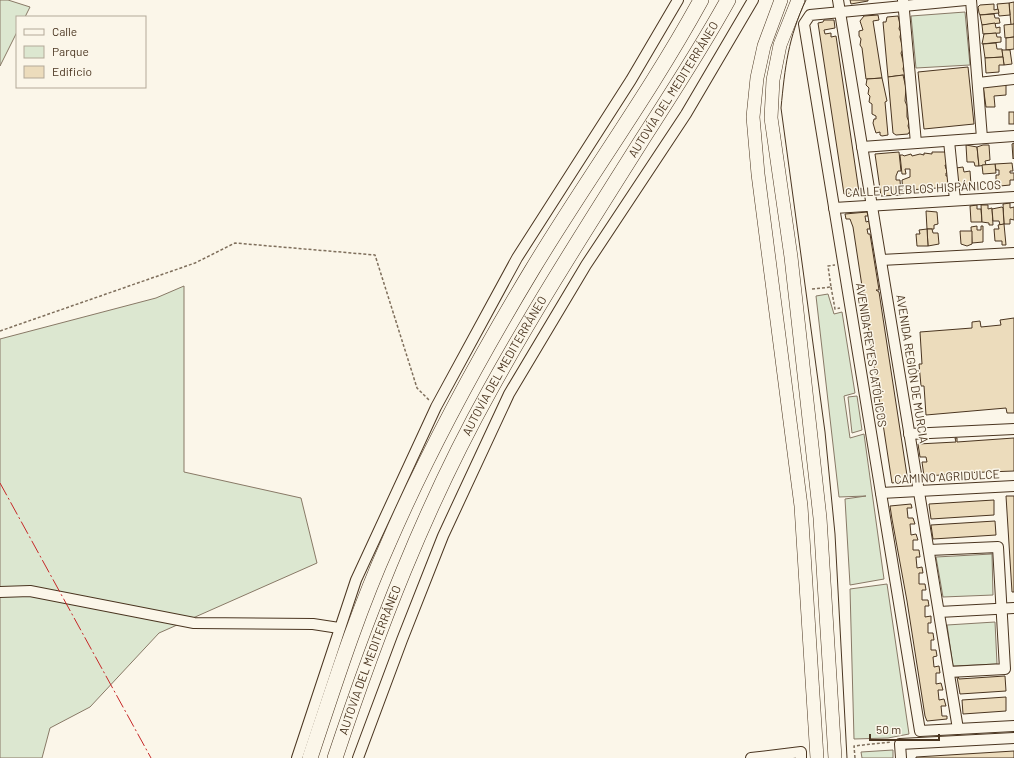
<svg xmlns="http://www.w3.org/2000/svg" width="1014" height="758" font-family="Barlow,sans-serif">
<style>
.green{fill:#dce7d0;stroke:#887966}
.building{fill:#ecdcbc;stroke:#4a3520}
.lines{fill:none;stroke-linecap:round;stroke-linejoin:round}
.minor-casing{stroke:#4a3520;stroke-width:12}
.major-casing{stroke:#4a3520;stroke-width:14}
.highway-casing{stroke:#4a3520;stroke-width:16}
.path{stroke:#7f6f5c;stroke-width:1.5;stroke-dasharray:3 2;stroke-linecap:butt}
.minor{stroke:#fbf6e9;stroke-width:10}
.major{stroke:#fbf6e9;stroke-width:13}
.highway{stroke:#fbf6e9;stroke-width:15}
.tram{stroke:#4a3520;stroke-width:1}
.power{stroke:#c62828;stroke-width:1;stroke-dasharray:14 3 2 3;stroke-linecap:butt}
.labels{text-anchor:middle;stroke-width:3;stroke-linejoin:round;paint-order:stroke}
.street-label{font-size:12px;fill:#4a3520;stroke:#fbf6e9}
</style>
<rect width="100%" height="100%" fill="#fbf6e9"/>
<g class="green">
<polygon points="0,0 8,0 30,7 25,17 17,17 17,32 0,66"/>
<polygon points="965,12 970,65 916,68 911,16"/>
<polygon points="184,286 184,472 301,498 317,563 159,633 90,707 50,728 42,758 0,758 0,339 156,298"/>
<polygon points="828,294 834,314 842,312 855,393 844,396 850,438 864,434 884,579 850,585 845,499 866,496 839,497 816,296"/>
<polygon points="857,396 862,430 852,433 848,397"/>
<polygon points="992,554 993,595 943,597 936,557"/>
<polygon points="887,584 909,734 888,738 854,739 850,589"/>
<polygon points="995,622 997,664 953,666 947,625"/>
<polygon points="893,750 893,758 862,758 861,752"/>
</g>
<g class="building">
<polygon points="850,0 868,0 868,1 851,4"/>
<polygon points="1014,2 1014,24 1011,25 1009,3"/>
<polygon points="1009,3 1010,15 999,16 997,4"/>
<polygon points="994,4 994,10 998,9 999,13 980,15 979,13 978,7 980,5"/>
<polygon points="994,14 995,18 999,18 1000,23 982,25 980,15"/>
<polygon points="878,15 879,20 873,21 882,78 866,79 862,48 860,45 861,39 859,36 859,31 863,30 860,21 864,16"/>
<polygon points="898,16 900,24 899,29 901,32 900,37 903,49 901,53 904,65 903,69 905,74 904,75 888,77 883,22 886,22 887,17"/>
<polygon points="824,20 834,20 835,28 824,30 825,34 831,33 831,37 836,36 859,192 844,194 818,23 823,22"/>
<polygon points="995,23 996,28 1000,27 1000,33 983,34 982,25"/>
<polygon points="1014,24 1014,37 1005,38 1004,25"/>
<polygon points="996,33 997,37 1001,37 1001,42 982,44 984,34"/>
<polygon points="1014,37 1014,49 1006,50 1006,38"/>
<polygon points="996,43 997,49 1002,49 1003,57 985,58 983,44"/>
<polygon points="1002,50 1010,50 1012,64 1004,65"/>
<polygon points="1003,57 1004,65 999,65 999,72 986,73 985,58"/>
<polygon points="968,67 974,124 924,129 918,72"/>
<polygon points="903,75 906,88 905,101 907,106 907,117 909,122 908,126 910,131 908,134 896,135 893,133 888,77"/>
<polygon points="882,78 887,101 885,102 888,135 882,136 880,135 880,132 876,133 875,130 873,123 874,119 876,119 876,116 872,114 872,104 869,102 870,96 868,94 869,88 866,85 867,79"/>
<polygon points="1006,83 1006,95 994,96 995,107 986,107 983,85"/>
<rect x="1009" y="112" width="5" height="12"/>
<polygon points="1014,143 1014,158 1013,159 1012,144"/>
<polygon points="966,145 977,147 979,166 975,166 974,162 967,162"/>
<polygon points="983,145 989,145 990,160 985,161 986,165 979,166 977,147"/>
<polygon points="899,152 901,171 898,171 896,176 896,180 900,180 901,195 881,196 875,154"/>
<polygon points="932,152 948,152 949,165 945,165 946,169 950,169 950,172 946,173 946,176 951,176 952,187 908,190 908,194 903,194 902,180 910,177 910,169 905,169 906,174 902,174 900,155 903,155 904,156 911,154 912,156 920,154 924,155 924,153 932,154"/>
<polygon points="1012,163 1013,171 1010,171 1010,173 1014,173 1014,180 1010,180 1010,185 1000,186 1000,181 996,181 996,175 999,175 999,170 996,170 995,164"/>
<polygon points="995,164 996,173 983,174 982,165"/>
<polygon points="963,167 964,172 970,171 971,185 958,186 956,168"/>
<polygon points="1010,203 1010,208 1014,207 1014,220 1010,219 1010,224 1004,224 1003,204"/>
<polygon points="977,205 977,209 981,209 982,222 971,222 970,206"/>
<polygon points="981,205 988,205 988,209 992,208 993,225 989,225 989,223 982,222"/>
<polygon points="1002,207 1003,208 1004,224 1000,225 999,221 993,221 992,209"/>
<polygon points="926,211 937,212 938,224 934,225 934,229 927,229"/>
<polygon points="867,212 868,216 865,216 866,222 869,221 870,229 867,229 868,234 870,234 879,290 876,290 879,292 908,482 904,482 904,481 892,483 853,227 850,219 846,219 845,214"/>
<polygon points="1004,224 1006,245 1002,245 1002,241 995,241 994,229 999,229 998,225"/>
<polygon points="977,226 977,230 981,230 981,226 983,226 983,242 972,243 971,227"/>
<polygon points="927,229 932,229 933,233 938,233 939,244 928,246"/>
<polygon points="927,229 928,246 917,246 916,234 920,234 919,230"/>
<polygon points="960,231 972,231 972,244 967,246 961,244"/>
<polygon points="1014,318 1014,413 1007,413 1006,408 926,415 924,386 921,386 919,364 922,364 920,332 972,328 972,322 980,321 981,327 1001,325 1000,320"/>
<polygon points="955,438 957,438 957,442 1014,438 1014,471 960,473 960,478 958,478 958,474 924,476 922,462 927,462 926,457 920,457 918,444 956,442"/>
<polygon points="1006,496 1014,496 1014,592 1012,592"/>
<polygon points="994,500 994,515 931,519 929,504"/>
<polygon points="911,504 912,508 907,508 908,518 913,518 915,524 910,524 911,535 916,534 918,540 913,540 913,550 919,550 920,557 916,557 917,568 922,567 923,573 919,573 919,584 925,584 926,590 922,590 922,600 928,600 929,606 925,606 925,617 931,616 931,623 928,623 928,633 933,633 934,640 931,640 931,650 936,650 937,656 933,657 934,667 939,666 940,673 936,673 936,684 941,683 943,690 938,690 939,700 944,699 946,706 941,706 942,716 947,716 947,719 927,721 925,716 907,601 892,519 890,506"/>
<polygon points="995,521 996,535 933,539 931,525"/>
<polygon points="958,676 959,679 1005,676 1006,691 960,694 957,677"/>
<polygon points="1006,697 1006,711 963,714 962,700"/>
<polygon points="1014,751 1014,758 916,758 916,757"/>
</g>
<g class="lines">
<defs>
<g id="minor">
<polyline points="838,0 958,729"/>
<polyline points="903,0 916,143"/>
<polyline points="966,0 810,15 804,24 920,731 1014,726"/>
<polyline points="971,0 982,138"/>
<polyline points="978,83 1014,79"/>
<polyline points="949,141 955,200"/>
<polyline points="862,147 1014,136"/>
<polyline points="834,208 1014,197"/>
<polyline points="881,260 1014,253"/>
<polyline points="909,434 1014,429"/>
<polyline points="881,493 1014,486"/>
<polyline points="929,550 998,547 1005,669 949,672"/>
<polyline points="0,592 30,591 194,623 313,624 339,628"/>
<polyline points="939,612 1014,608"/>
<polyline points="297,758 356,580 436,407 517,258 631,80 678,0"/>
<polyline points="358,758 402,640 443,536 509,394 586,265 686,114 753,0"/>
<polyline points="751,758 801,752 801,758"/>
<polyline points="901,758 900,744 1014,738"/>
</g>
<g id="major">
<polyline points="781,0 764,46 757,78 753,117 758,174 801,506 817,758"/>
<polyline points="798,0 780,45 773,80 771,118 791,257 820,518 835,758"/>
</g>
<g id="highway">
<path d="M310,758C334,686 357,613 388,544C429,449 479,358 532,270C587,179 650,93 701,0"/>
<path id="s1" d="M335,758C377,632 425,506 490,390C537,305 589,224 640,143C670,96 701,49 728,0"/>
</g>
</defs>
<use href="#minor" class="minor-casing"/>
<use href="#major" class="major-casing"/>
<use href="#highway" class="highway-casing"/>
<g class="path">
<polyline points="831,287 835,309 840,308"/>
<polyline points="812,289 831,287 828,266 835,265"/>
<polyline points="0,331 195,263 235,243 375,255 417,388 429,400"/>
<polyline points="855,758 854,746 891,742"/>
</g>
<use href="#minor" class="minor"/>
<use href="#major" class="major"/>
<use href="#highway" class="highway"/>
<path class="tram" d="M806,0C788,38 785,67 781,108L825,432L835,534L847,758"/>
<polyline class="power" points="0,483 151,758"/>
</g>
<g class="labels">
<g class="street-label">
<text dy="4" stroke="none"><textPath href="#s1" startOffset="752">AUTOVÍA DEL MEDITERRÁNEO</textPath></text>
<text transform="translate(923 189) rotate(-3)" y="4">CALLE PUEBLOS HISPÁNICOS</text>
<text transform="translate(871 355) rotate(81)" y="4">AVENIDA REYES CATÓLICOS</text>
<text dy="4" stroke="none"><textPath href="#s1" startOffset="428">AUTOVÍA DEL MEDITERRÁNEO</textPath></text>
<text transform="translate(912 369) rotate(81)" y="4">AVENIDA REGIÓN DE MURCIA</text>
<text transform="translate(947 477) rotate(-3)" y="4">CAMINO AGRIDULCE</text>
<text dy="4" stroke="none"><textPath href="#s1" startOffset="104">AUTOVÍA DEL MEDITERRÁNEO</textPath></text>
</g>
</g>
<rect x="16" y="16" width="130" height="72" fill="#fbf6e9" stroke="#b4a999"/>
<rect x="24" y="29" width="20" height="6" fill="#fbf6e9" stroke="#b4a999"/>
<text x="52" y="36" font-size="12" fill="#4a3520">Calle</text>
<rect x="24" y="46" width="20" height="12" fill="#dce7d0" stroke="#b4a999"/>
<text x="52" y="56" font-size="12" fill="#4a3520">Parque</text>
<rect x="24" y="66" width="20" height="12" fill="#ecdcbc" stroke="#b4a999"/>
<text x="52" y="76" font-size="12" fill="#4a3520">Edificio</text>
<path d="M870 734v6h69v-6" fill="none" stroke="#4a3520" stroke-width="2"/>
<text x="876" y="734" font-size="12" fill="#4a3520" stroke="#fbf6e9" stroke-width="3" paint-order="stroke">50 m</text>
</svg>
